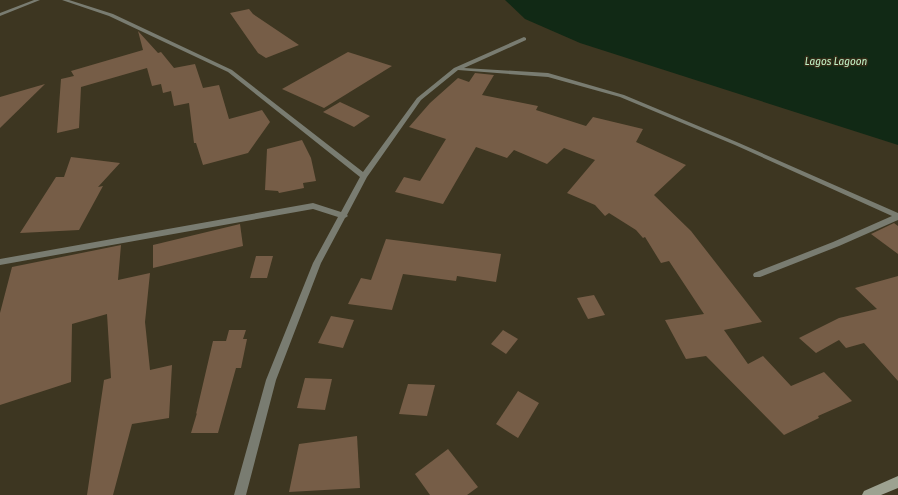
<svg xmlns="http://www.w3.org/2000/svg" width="898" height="495" font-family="'Fira Sans Condensed',sans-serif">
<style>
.water{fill:#112915}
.building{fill:#765d47}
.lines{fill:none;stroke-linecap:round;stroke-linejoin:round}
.street{fill:#797c71;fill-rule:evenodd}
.secondary{fill:#9da291;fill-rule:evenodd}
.labels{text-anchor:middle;stroke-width:3;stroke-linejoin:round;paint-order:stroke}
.far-water-label{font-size:11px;font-style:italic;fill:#c2f2c7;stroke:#332c17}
</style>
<rect width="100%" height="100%" fill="#3d3621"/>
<polygon class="water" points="505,0 898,0 898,145 580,43 525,19"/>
<g class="building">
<polygon points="249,9 253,14 299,45 266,58 258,53 230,13"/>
<polygon points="138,31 158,53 161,52 174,68 195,64 203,88 219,85 229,119 262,110 270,122 248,153 203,165 196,143 194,143 189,103 174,106 171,91 163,93 161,84 152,86 147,68 81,87 79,128 57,133 61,79 74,76 71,71 143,50"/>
<polygon points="348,52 392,66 324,108 282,89"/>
<polygon points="475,73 494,75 482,95 538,106 536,110 586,126 593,117 643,129 636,142 686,165 654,195 691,231 762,322 724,330 748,364 763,356 791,386 824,372 852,401 818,416 819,418 784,435 706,356 686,359 665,320 704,314 669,261 661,263 645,237 643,238 636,230 609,213 605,216 595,205 567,193 595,160 564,148 547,164 514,150 507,158 476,147 443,204 395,192 404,177 420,181 446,139 409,127 430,103 458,78 469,82"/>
<polygon points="45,84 0,128 0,97"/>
<polygon points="340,102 370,116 354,127 323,112"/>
<polygon points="302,140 311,158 316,181 303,183 304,188 279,193 278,191 265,190 267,149"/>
<polygon points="71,157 120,163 98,187 103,186 79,230 20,233 56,177 64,177"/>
<polygon points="894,223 898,226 898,254 871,234"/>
<polygon points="240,224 243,246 153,268 153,245"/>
<polygon points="386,239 501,254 496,282 457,276 456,281 403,274 392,310 348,304 361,278 371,280"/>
<polygon points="121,245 118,280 150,273 145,322 150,370 172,365 169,418 132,424 113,495 87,495 104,380 111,378 107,314 72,324 71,382 0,405 0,313 12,267"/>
<polygon points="256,256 273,256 267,278 250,278"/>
<polygon points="898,276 898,381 864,343 846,348 839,340 816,353 799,338 839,318 877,309 855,288"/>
<polygon points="594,295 605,315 588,319 577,298"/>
<polygon points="331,316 354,320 343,348 318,343"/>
<polygon points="229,330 246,330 243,339 247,339 241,368 236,368 218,433 191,433 197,413 196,414 213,341 226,341"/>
<polygon points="503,330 518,339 506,354 491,344"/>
<polygon points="305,378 332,379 325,410 297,408"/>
<polygon points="408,384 435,385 427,416 399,414"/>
<polygon points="518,391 539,403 518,438 496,424"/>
<polygon points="357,436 360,488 289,492 299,444"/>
<polygon points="448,449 478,487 467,495 430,495 415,474"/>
</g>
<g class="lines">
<g class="street">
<polygon points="34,0 40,0 0,16 0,13"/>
<polygon points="62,0 69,0 113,14 232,70 363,172 417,98 454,68 524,37 526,38 526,40 464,68 548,73 624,95 739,143 898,213 898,220 839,246 760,277 754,277 753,275 754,273 833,242 892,216 735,145 620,97 548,77 458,70 421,100 367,177 347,215 348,216 345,218 321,263 276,380 246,495 234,495 266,380 313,263 338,217 313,209 0,265 0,259 313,203 341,212 360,177 228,72 109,16"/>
</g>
<polygon class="secondary" points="898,476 898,488 881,495 862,495 864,491"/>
</g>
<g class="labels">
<g class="far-water-label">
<text x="836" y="65">Lagos Lagoon</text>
</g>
</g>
</svg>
